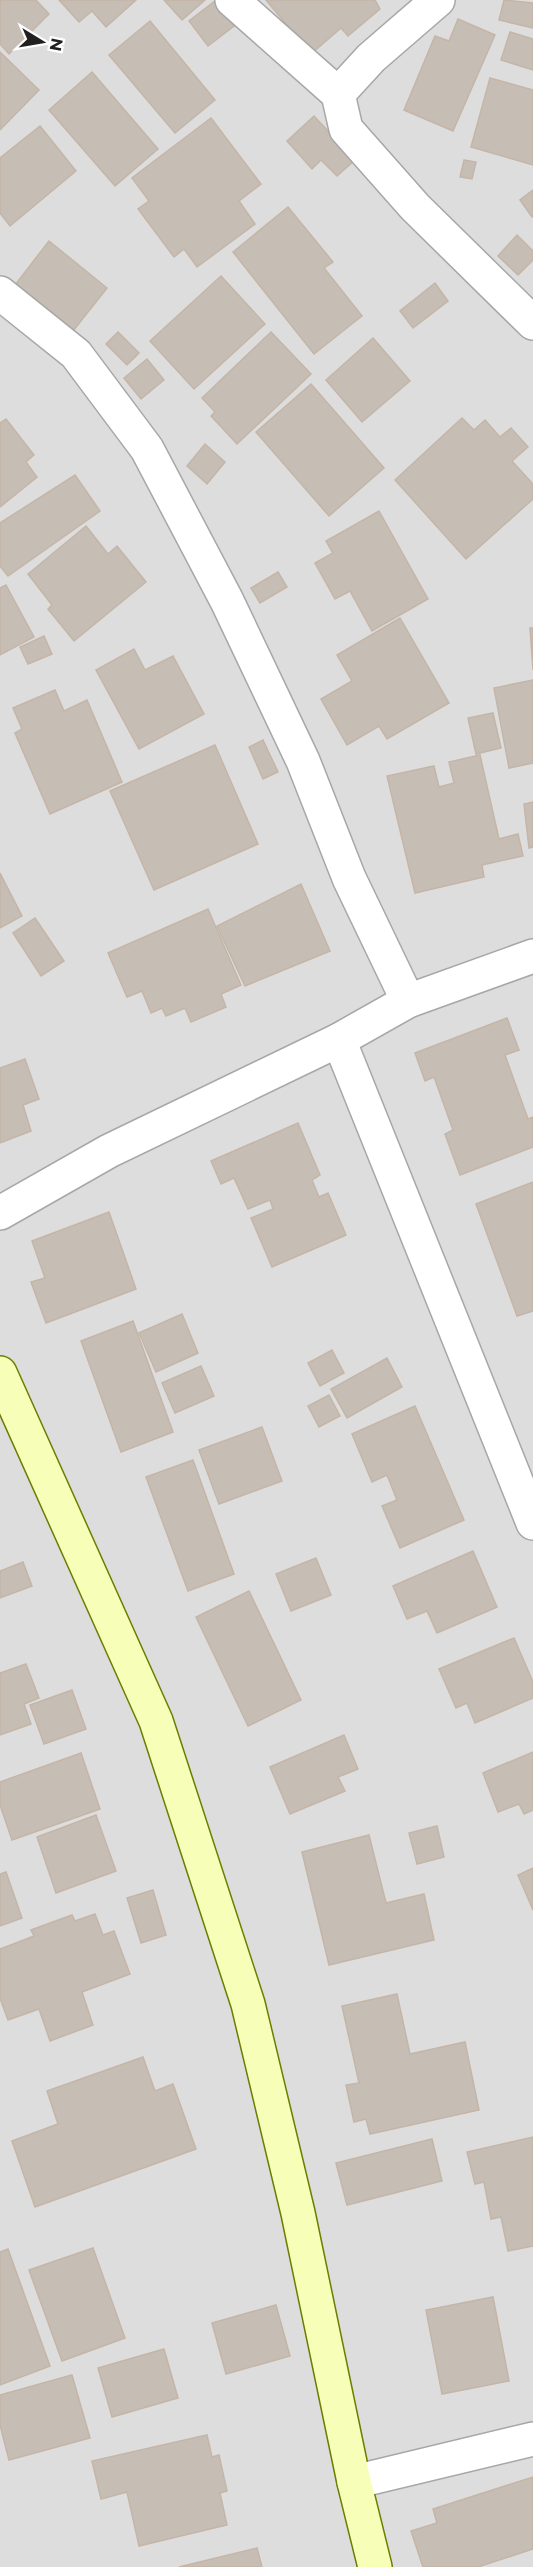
<svg xmlns="http://www.w3.org/2000/svg" width="533" height="2567" font-family="Montserrat,sans-serif">
<style>
.residential{fill:#dedddd}
.building{fill:#c6beb5;stroke:#c4b5a7;stroke-width:1.5}
.lines{fill:none;stroke-linecap:round;stroke-linejoin:round}
.street-casing{stroke:#a7a7a7;stroke-width:36}
.secondary-casing{stroke:#6a7e00;stroke-width:36}
.street{stroke:#fff;stroke-width:33}
.secondary{stroke:#f7feb7;stroke-width:33}
</style>
<rect width="100%" height="100%" fill="#f1eee6"/>
<rect class="residential" x="0" y="0" width="533" height="2567"/>
<g class="building">
<polygon points="0,0 36,0 49,14 9,54 0,44"/>
<polygon points="59,0 136,0 106,27 92,11 79,22"/>
<polygon points="164,0 205,0 182,20"/>
<polygon points="266,0 375,0 380,9 348,36 341,28 311,54"/>
<polygon points="504,0 533,3 533,28 499,20"/>
<polygon points="215,1 234,26 208,46 189,21"/>
<polygon points="458,19 495,35 453,131 404,110 435,36 449,41"/>
<polygon points="150,21 215,100 175,133 109,55"/>
<polygon points="510,32 533,39 533,70 501,60"/>
<polygon points="0,52 39,90 0,130"/>
<polygon points="92,72 158,149 115,186 49,110"/>
<polygon points="490,78 533,90 533,165 471,147"/>
<polygon points="314,116 355,160 337,176 321,160 312,169 287,141"/>
<polygon points="211,118 261,184 239,201 255,224 197,267 184,249 174,257 138,209 149,201 132,178"/>
<polygon points="40,126 76,171 10,226 0,213 0,158"/>
<polygon points="464,160 476,162 472,179 460,177"/>
<polygon points="533,190 533,216 532,217 520,200"/>
<polygon points="288,207 333,262 324,268 362,316 314,354 233,252"/>
<polygon points="517,235 533,251 533,260 518,275 498,256"/>
<polygon points="49,241 107,288 73,331 15,285"/>
<polygon points="221,276 265,324 194,389 150,341"/>
<polygon points="435,283 448,301 413,328 400,311"/>
<polygon points="118,332 139,353 127,365 106,344"/>
<polygon points="271,332 311,374 237,444 211,416 215,412 202,398"/>
<polygon points="373,338 410,381 362,422 326,380"/>
<polygon points="147,359 164,380 141,399 124,378"/>
<polygon points="311,384 384,468 329,516 256,432"/>
<polygon points="462,418 474,430 485,420 500,437 511,428 528,447 512,461 533,484 533,499 466,559 395,480"/>
<polygon points="6,419 34,455 26,462 37,477 0,507 0,423"/>
<polygon points="205,444 225,462 207,484 187,466"/>
<polygon points="75,475 100,511 8,576 0,566 0,523"/>
<polygon points="379,511 428,599 372,631 350,591 335,599 315,563 333,553 326,541"/>
<polygon points="86,526 108,554 117,546 146,582 74,641 48,609 52,605 28,574"/>
<polygon points="278,572 287,587 260,603 251,588"/>
<polygon points="6,585 34,637 0,655 0,588"/>
<polygon points="400,618 449,703 387,739 379,726 347,745 321,699 352,681 337,655"/>
<polygon points="530,628 533,628 533,670"/>
<polygon points="44,636 52,654 28,664 20,647"/>
<polygon points="134,649 145,670 173,656 204,714 139,749 96,670"/>
<polygon points="533,680 533,763 509,768 494,688"/>
<polygon points="55,690 64,711 87,700 122,782 50,814 15,733 22,729 13,708"/>
<polygon points="493,713 501,748 476,754 468,718"/>
<polygon points="263,740 278,772 263,779 249,747"/>
<polygon points="215,745 258,844 154,890 110,791"/>
<polygon points="480,755 499,839 518,834 523,856 482,865 484,877 415,893 387,776 434,766 439,787 454,783 449,762"/>
<polygon points="533,802 533,847 529,848 524,804"/>
<polygon points="0,873 22,916 0,928"/>
<polygon points="301,884 330,951 245,986 217,926"/>
<polygon points="208,909 241,985 221,994 226,1007 191,1022 185,1008 166,1016 162,1008 151,1013 142,991 127,997 108,953"/>
<polygon points="35,918 64,961 41,976 13,933"/>
<polygon points="507,1018 519,1050 505,1055 528,1119 533,1117 533,1147 460,1175 445,1134 453,1130 434,1077 425,1081 415,1053"/>
<polygon points="25,1059 39,1099 23,1105 31,1131 0,1143 0,1068"/>
<polygon points="298,1123 320,1175 312,1180 319,1197 328,1193 346,1235 272,1267 251,1218 273,1209 270,1200 248,1209 234,1178 221,1184 211,1161"/>
<polygon points="533,1182 533,1311 517,1316 476,1204"/>
<polygon points="109,1212 136,1289 46,1323 31,1282 45,1278 32,1241"/>
<polygon points="182,1314 198,1353 156,1372 139,1333"/>
<polygon points="133,1321 173,1432 121,1452 81,1341"/>
<polygon points="332,1350 344,1373 320,1386 308,1363"/>
<polygon points="387,1358 402,1387 347,1418 331,1389"/>
<polygon points="201,1366 214,1396 175,1413 162,1383"/>
<polygon points="329,1395 340,1416 319,1427 308,1406"/>
<polygon points="415,1406 464,1520 400,1548 382,1506 397,1500 387,1475 372,1482 352,1434"/>
<polygon points="262,1427 282,1481 219,1504 199,1450"/>
<polygon points="193,1460 234,1574 188,1591 146,1477"/>
<polygon points="473,1551 497,1607 437,1633 427,1611 407,1619 393,1586"/>
<polygon points="316,1558 331,1595 291,1611 276,1574"/>
<polygon points="23,1562 32,1586 0,1598 0,1571"/>
<polygon points="249,1591 301,1700 248,1726 196,1617"/>
<polygon points="514,1638 533,1682 533,1698 475,1723 467,1703 456,1708 439,1669"/>
<polygon points="26,1664 39,1698 24,1704 31,1724 0,1735 0,1673"/>
<polygon points="72,1690 86,1729 44,1744 30,1705"/>
<polygon points="344,1735 358,1769 338,1777 345,1791 290,1814 270,1767"/>
<polygon points="533,1752 533,1810 524,1814 519,1804 498,1812 483,1773"/>
<polygon points="81,1753 100,1809 12,1840 0,1805 0,1782"/>
<polygon points="96,1815 116,1871 56,1893 37,1837"/>
<polygon points="437,1826 444,1857 417,1864 409,1833"/>
<polygon points="369,1835 386,1903 424,1894 434,1940 329,1965 302,1852"/>
<polygon points="533,1868 533,1910 518,1875"/>
<polygon points="6,1872 22,1918 0,1926 0,1874"/>
<polygon points="153,1890 166,1935 141,1943 127,1898"/>
<polygon points="95,1914 103,1935 114,1931 130,1974 82,1992 93,2025 50,2041 39,2009 8,2020 0,1998 0,1949 34,1936 31,1930 72,1915 75,1921"/>
<polygon points="397,1994 410,2054 465,2042 479,2110 370,2134 366,2119 354,2122 346,2085 359,2083 342,2006"/>
<polygon points="143,2057 155,2091 173,2084 196,2149 35,2207 12,2141 58,2124 47,2091"/>
<polygon points="533,2137 533,2246 508,2251 501,2217 491,2219 484,2182 475,2184 467,2152"/>
<polygon points="432,2139 442,2181 347,2205 336,2163"/>
<polygon points="93,2248 125,2338 62,2361 29,2270"/>
<polygon points="8,2249 50,2366 0,2385 0,2252"/>
<polygon points="493,2297 509,2381 442,2394 426,2310"/>
<polygon points="276,2305 290,2356 226,2374 212,2323"/>
<polygon points="164,2349 178,2398 112,2417 98,2368"/>
<polygon points="72,2375 90,2438 9,2460 0,2425 0,2395"/>
<polygon points="207,2435 212,2457 219,2455 227,2491 220,2493 227,2525 139,2546 127,2492 101,2499 92,2461"/>
<polygon points="533,2477 533,2549 478,2567 423,2567 411,2531 437,2523 433,2509"/>
<polygon points="257,2548 262,2567 179,2567"/>
</g>
<g class="lines">
<defs>
<g id="street">
<polyline points="232,0 338,94 346,129 415,207 533,323"/>
<polyline points="338,94 371,58 438,0"/>
<polyline points="0,293 76,354 147,449 227,601 303,761 349,878 408,1001"/>
<polyline points="339,1040 533,1523"/>
<polyline points="0,1213 109,1151 339,1040 408,1001 533,956"/>
<polyline points="354,2482 533,2439"/>
</g>
<polyline id="secondary" points="0,1373 156,1721 248,2004 298,2213 354,2482 375,2567"/>
</defs>
<use href="#street" class="street-casing"/>
<use href="#secondary" class="secondary-casing"/>
<use href="#street" class="street"/>
<use href="#secondary" class="secondary"/>
</g>
<g transform="translate(42 42) rotate(101)" stroke="#ffffff" stroke-width="4.5" paint-order="stroke">
<path d="M0-4.5L10 22L0 15L-10 22Z" fill="#202020"/>
<text y="-9" font-size="16" font-weight="bold" text-anchor="middle" fill="#202020">N</text>
</g>
</svg>
